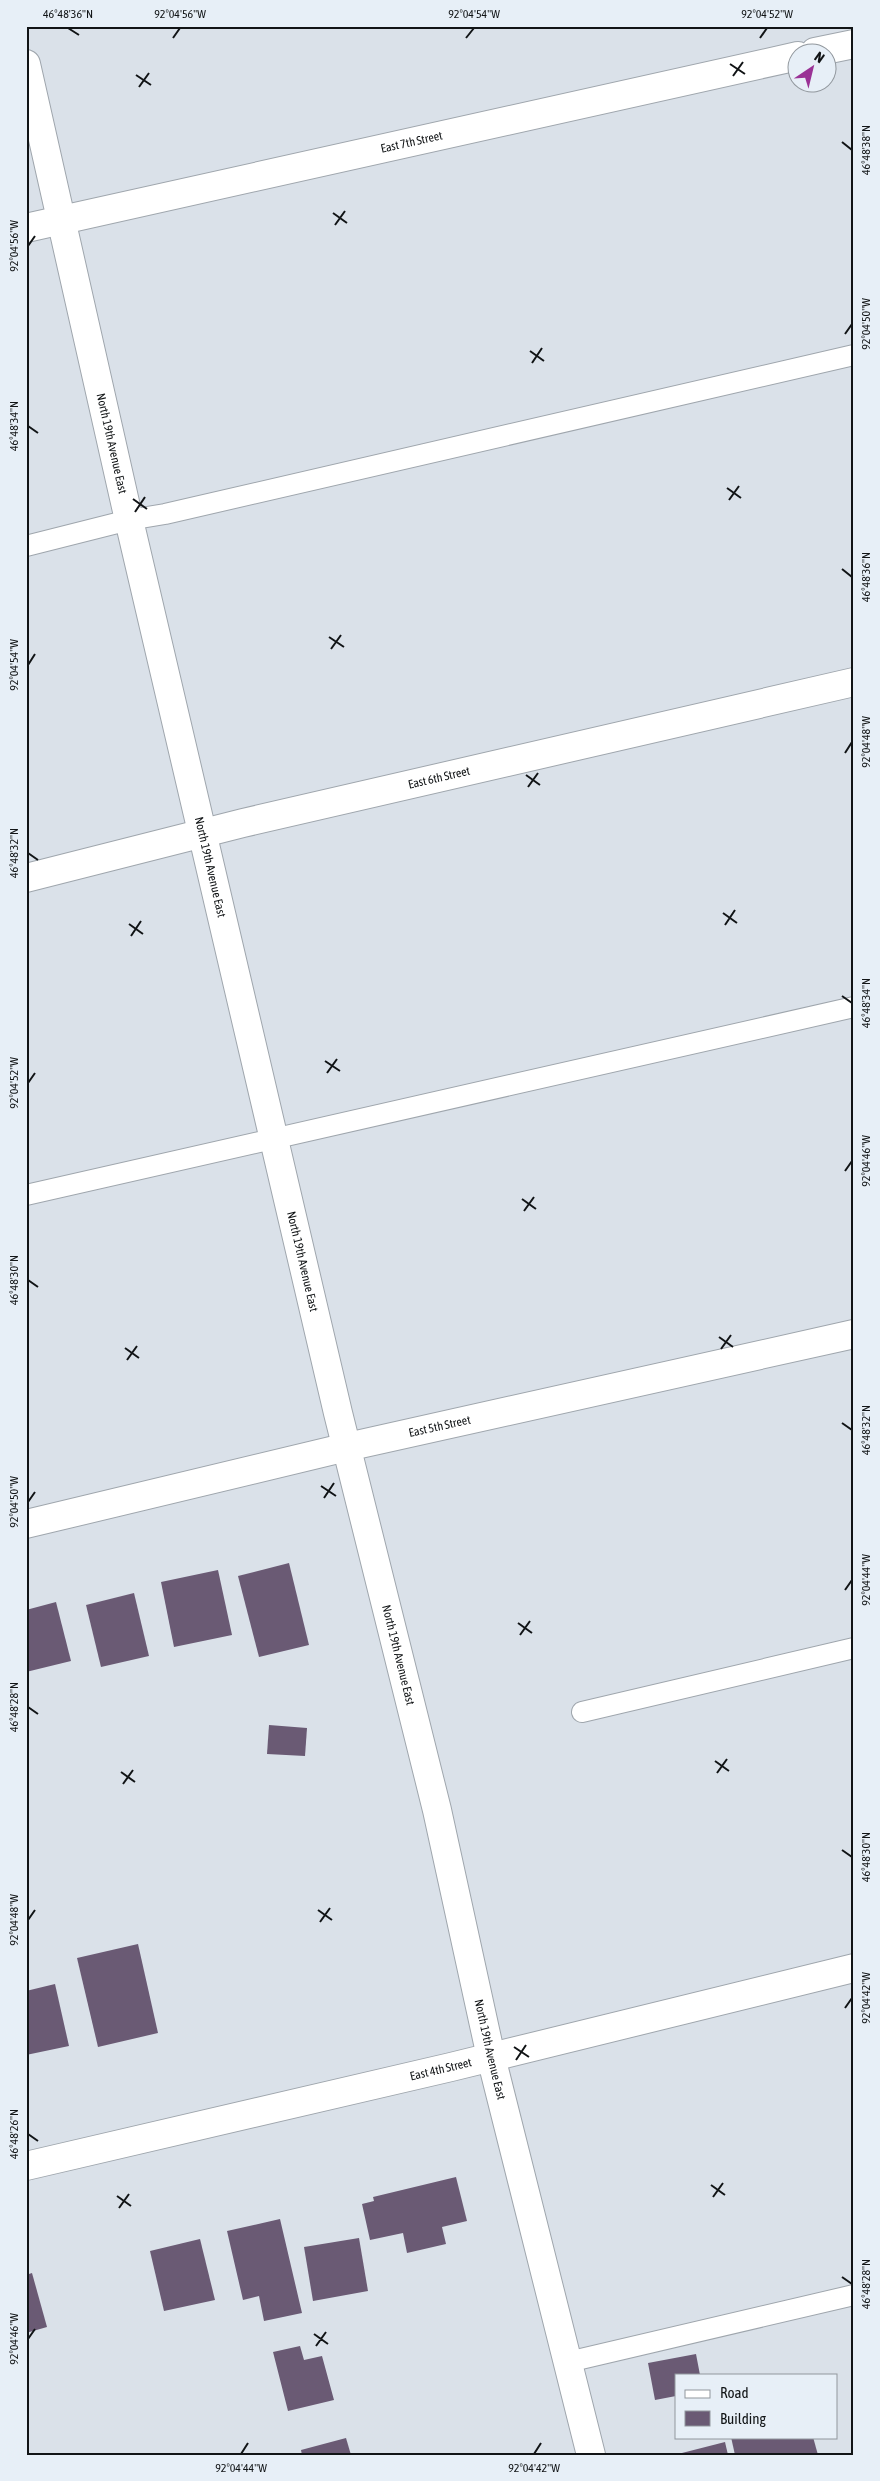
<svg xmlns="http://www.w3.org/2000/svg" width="880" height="2481" font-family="'Asap Condensed',sans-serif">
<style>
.building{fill:#6a5a74}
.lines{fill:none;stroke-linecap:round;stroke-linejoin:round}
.service-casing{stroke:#9fa6ad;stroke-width:22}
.minor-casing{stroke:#9fa6ad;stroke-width:30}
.tertiary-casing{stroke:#9fa6ad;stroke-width:30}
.secondary-casing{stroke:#9fa6ad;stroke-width:30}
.service{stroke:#fff;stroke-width:20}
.minor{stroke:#fff;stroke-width:28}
.tertiary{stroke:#fff;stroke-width:28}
.secondary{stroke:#fff;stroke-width:28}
.ticks{fill:none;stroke:#111416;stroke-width:2}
.labels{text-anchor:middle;stroke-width:5;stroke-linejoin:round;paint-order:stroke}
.street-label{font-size:12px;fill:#111416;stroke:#e7eff7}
.neatline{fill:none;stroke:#111416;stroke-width:2}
.ticks-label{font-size:12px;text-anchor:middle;fill:#111416}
</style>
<rect width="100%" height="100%" fill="#dae1e9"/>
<g class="building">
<polygon points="289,1563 309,1645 259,1657 238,1576"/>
<polygon points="218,1570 232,1635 174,1647 161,1582"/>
<polygon points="134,1593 149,1656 101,1667 86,1605"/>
<polygon points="56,1602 71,1661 26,1672 26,1610"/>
<polygon points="269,1725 307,1728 305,1756 267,1754"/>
<polygon points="138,1944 158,2033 98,2047 77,1958"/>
<polygon points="55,1984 69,2046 26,2055 26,1991"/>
<polygon points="456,2177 467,2221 442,2227 446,2244 407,2253 403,2233 370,2240 362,2204 374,2201 373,2197"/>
<polygon points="280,2219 302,2313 264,2321 259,2296 243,2300 227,2231"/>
<polygon points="359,2238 368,2291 313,2301 304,2247"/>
<polygon points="200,2239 215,2300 164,2311 150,2251"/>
<polygon points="32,2273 47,2327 26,2333 26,2275"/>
<polygon points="300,2346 304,2360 322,2356 334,2400 288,2411 273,2352"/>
<polygon points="696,2354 700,2375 676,2375 676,2396 655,2400 648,2363"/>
<polygon points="731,2437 813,2437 818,2455 735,2455"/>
<polygon points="346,2438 351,2455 302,2455 301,2450"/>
<polygon points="725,2442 728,2455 678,2455 678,2454"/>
</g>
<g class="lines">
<defs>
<g id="service">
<polyline points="26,546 129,520 165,514 854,355"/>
<polyline points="26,1195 854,1007"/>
<polyline points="582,1712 854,1648"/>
<polyline points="568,2362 854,2295"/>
</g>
<g id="minor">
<polyline points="815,52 854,44"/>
<path id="s1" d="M26,228L798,56"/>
<path id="s2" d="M26,878L243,823L854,682"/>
<path id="s3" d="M26,1524L347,1447L854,1334"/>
</g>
<g id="tertiary">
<path id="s4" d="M26,64L129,520L338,1413L437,1810L491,2057L591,2455"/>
</g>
<g id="secondary">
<path id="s5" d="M26,2166L451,2067L854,1968"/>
</g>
</defs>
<use href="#service" class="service-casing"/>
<use href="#minor" class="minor-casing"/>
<use href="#tertiary" class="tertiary-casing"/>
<use href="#secondary" class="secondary-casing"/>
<use href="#service" class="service"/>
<use href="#minor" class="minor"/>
<use href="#tertiary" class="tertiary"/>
<use href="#secondary" class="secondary"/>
</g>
<path class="ticks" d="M68,28L79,35M173,38L180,28M466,38L474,28M760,38L767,28M730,64L745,74M136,75L151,85M733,76L743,62M139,87L149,73M842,142L852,150M333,213L347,223M335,225L345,211M28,246L35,236M845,334L852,324M530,351L544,361M532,363L542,348M28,426L38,433M727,488L741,498M133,499L147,509M729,500L739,486M135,512L145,497M842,569L852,577M329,637L344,647M331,649L341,635M28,665L35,654M845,753L852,742M526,775L540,785M528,787L538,773M28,853L38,860M723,913L737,923M129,924L143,934M725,925L735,910M131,936L141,921M842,996L852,1003M325,1061L340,1071M327,1073L337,1059M28,1083L35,1073M845,1171L852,1161M522,1199L536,1209M524,1211L534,1197M28,1280L38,1287M719,1337L733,1347M125,1348L139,1358M721,1349L731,1335M127,1360L137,1346M842,1423L852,1430M321,1486L336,1496M324,1498L334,1483M28,1502L35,1492M845,1590L852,1580M518,1623L532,1633M520,1635L530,1621M28,1707L38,1714M715,1761L729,1771M121,1772L135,1782M717,1773L727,1759M123,1784L133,1770M842,1850L852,1857M318,1910L332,1920M28,1920L35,1910M320,1922L330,1908M845,2008L852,1998M514,2047L529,2057M516,2060L526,2045M28,2134L38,2141M711,2185L725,2195M117,2196L131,2206M713,2197L723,2183M119,2208L129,2194M842,2277L852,2284M314,2334L328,2344M28,2339L35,2329M316,2346L326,2332M241,2454L248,2443M534,2454L541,2443"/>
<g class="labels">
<g class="street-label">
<text dy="4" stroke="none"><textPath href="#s1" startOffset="395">East 7th Street</textPath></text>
<text dy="4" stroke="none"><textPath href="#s4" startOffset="389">North 19th Avenue East</textPath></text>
<text dy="4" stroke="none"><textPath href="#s2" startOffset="425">East 6th Street</textPath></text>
<text dy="4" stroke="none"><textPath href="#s4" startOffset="824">North 19th Avenue East</textPath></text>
<text dy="4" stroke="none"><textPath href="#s4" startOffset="1229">North 19th Avenue East</textPath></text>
<text dy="4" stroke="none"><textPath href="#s3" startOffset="425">East 5th Street</textPath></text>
<text dy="4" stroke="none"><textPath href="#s4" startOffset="1634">North 19th Avenue East</textPath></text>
<text dy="4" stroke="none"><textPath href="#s4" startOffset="2039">North 19th Avenue East</textPath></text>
<text dy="4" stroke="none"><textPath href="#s5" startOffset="426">East 4th Street</textPath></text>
</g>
</g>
<rect width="880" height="2481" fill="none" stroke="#e7eff7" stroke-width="55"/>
<rect x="675" y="2374" width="162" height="65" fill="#e7eff7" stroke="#91979d"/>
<rect x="685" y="2390" width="25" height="8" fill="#ffffff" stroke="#91979d"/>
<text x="720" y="2398" font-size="15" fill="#111416">Road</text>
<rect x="685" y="2411" width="25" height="15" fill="#6a5a74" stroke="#91979d"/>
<text x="720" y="2424" font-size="15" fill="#111416">Building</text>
<g transform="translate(812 68) rotate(35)"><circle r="24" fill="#e7eff7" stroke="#91979d"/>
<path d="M0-4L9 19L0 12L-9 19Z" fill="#9a3296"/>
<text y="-8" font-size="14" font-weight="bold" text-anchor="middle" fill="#111416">N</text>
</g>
<rect x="28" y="28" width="824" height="2426" class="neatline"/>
<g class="ticks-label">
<text x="68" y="18">46°48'36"N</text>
<text x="180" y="18">92°04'56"W</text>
<text x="474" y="18">92°04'54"W</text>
<text x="767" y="18">92°04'52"W</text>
<text transform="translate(866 150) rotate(-90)" y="4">46°48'38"N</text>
<text transform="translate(14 246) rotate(-90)" y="4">92°04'56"W</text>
<text transform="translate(866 324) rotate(-90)" y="4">92°04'50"W</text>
<text transform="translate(14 426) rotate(-90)" y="4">46°48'34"N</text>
<text transform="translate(866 577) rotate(-90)" y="4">46°48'36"N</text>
<text transform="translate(14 665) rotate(-90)" y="4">92°04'54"W</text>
<text transform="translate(866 742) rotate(-90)" y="4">92°04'48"W</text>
<text transform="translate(14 853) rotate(-90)" y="4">46°48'32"N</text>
<text transform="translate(866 1003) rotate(-90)" y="4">46°48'34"N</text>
<text transform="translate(14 1083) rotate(-90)" y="4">92°04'52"W</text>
<text transform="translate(866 1161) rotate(-90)" y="4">92°04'46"W</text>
<text transform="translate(14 1280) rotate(-90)" y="4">46°48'30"N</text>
<text transform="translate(866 1430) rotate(-90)" y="4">46°48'32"N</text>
<text transform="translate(14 1502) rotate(-90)" y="4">92°04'50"W</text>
<text transform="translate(866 1580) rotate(-90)" y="4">92°04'44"W</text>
<text transform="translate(14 1707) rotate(-90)" y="4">46°48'28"N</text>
<text transform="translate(866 1857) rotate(-90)" y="4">46°48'30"N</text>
<text transform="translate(14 1920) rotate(-90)" y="4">92°04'48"W</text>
<text transform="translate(866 1998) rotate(-90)" y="4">92°04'42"W</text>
<text transform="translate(14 2134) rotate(-90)" y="4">46°48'26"N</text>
<text transform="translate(866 2284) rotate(-90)" y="4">46°48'28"N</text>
<text transform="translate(14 2339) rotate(-90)" y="4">92°04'46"W</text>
<text x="241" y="2472">92°04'44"W</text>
<text x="534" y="2472">92°04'42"W</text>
</g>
</svg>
